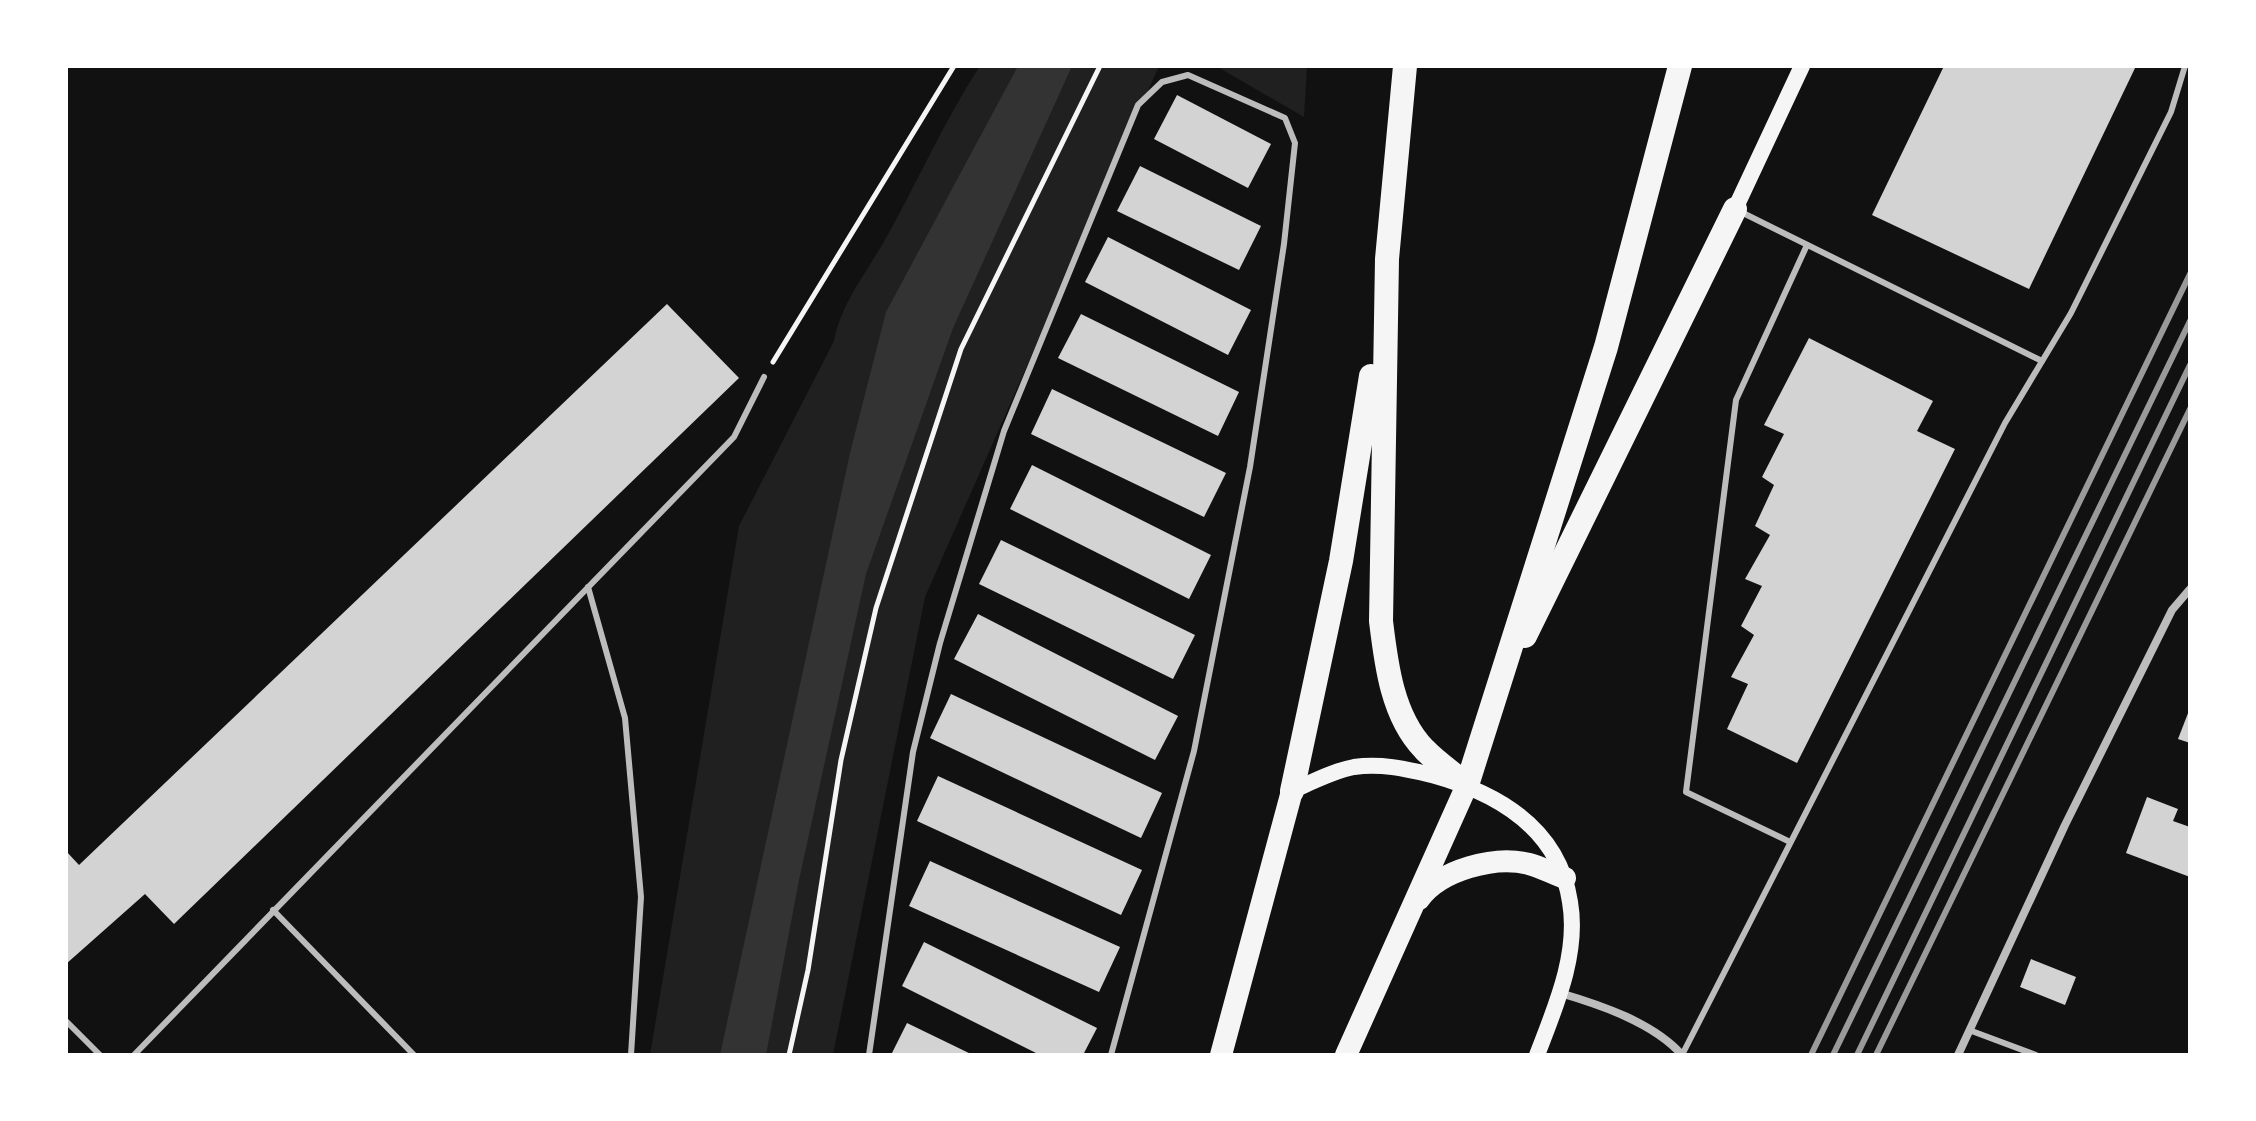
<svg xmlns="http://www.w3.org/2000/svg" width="2256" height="1121" font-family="'DejaVu Sans',sans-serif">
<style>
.green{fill:#202020}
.water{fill:#333}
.building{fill:#d3d3d3}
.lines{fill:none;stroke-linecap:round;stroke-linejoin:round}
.path{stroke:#f5f5f5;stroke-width:5}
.service{stroke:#bcbcbc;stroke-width:6}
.minor{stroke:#bcbcbc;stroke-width:8}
.secondary{stroke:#f5f5f5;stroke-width:16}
.trunk{stroke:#f5f5f5;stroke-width:22}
.motorway{stroke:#f5f5f5;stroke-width:24}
.rail{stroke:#9a9a9a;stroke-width:6}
</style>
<rect width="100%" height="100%" fill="#111"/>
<g class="green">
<path d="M980,66H1159L925,597L833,1055H650L739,526L834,341C841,303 867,272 886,238C918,181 944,121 980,66Z"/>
<polygon points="1216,66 1307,66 1304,117"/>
</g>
<polygon class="water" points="1018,66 1072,66 953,328 866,574 799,880 766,1055 720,1055 850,453 886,312"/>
<g class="building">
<polygon points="1944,66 2136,66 2029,289 1872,215"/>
<polygon points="1177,95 1271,144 1248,188 1154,139"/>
<polygon points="1140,166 1261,226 1239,270 1117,211"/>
<polygon points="1108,237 1251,310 1228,355 1085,282"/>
<polygon points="667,304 739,378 174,924 145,894 66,964 66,851 79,865"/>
<polygon points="1081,314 1239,392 1218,436 1058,358"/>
<polygon points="1809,338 1933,401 1917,431 1955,449 1797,763 1727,729 1748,684 1731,677 1754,635 1741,626 1762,586 1745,579 1770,535 1755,526 1774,485 1762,477 1784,434 1764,425"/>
<polygon points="1052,389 1226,473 1204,517 1031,434"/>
<polygon points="1032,465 1211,555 1189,599 1010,509"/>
<polygon points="1001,540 1195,635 1173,679 979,584"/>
<polygon points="978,614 1178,716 1155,760 954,659"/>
<polygon points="951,694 1162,793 1141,838 930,738"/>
<polygon points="2190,708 2190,743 2178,739"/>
<polygon points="938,776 1142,870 1121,915 917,821"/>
<polygon points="2147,797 2178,809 2173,821 2190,827 2190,877 2126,853"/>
<polygon points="930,861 1120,947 1099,992 909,906"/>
<polygon points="924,942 1097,1028 1083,1055 1040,1055 902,986"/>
<polygon points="2031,959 2076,977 2065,1005 2020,987"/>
<polygon points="907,1023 973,1055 891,1055"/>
</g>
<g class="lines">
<g class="path">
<polyline points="773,362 954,66"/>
<polyline points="789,1055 808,970 841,760 876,608 961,349 1100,66"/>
</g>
<g class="service">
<polyline points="1741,212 2042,361"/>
<polyline points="588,587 625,718 641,897 631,1055"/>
<polyline points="1788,841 1686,792 1736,400 1807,245"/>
<polyline points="273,910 414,1055"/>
<polyline points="66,1021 100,1055"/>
<polyline points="1969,1030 2036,1055"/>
<polyline points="134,1055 734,437 764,377"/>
<polyline points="869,1055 913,752 940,643 1004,431 1138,105 1162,82 1188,75 1285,118 1295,143 1284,244 1250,467 1194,751 1111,1055"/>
<polyline points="1682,1055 2005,423 2071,313 2171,112 2185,66"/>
</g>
<g class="minor">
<path d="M1560,993C1601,1005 1654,1023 1682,1055"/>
<polyline points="1958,1055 2065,825 2172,610 2190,589"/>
</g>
<g class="secondary">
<polyline points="1735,209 1802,66"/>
<path d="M1292,791C1312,782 1333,771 1354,767C1381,763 1406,769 1432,775C1498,793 1559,829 1570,902C1579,954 1555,1008 1537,1055"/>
</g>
<g class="trunk">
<path d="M1419,899C1440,870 1495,855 1529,864C1541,867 1553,874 1565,878"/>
<polyline points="1221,1055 1292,791"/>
<polyline points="1346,1055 1467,785"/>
</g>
<g class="motorway">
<path d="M1405,66L1387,259L1381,621C1386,663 1392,716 1424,749C1436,762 1453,773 1467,785L1606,347L1680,66"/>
<polyline points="1525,636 1735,209"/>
<polyline points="1292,791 1341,561 1371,376"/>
</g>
<g class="rail">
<polyline points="1811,1055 2190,274"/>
<polyline points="1833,1055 2190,321"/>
<polyline points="1857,1055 2190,365"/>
<polyline points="1876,1055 2190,409"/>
</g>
</g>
<rect width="2256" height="1121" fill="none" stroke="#ffffff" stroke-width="136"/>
</svg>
